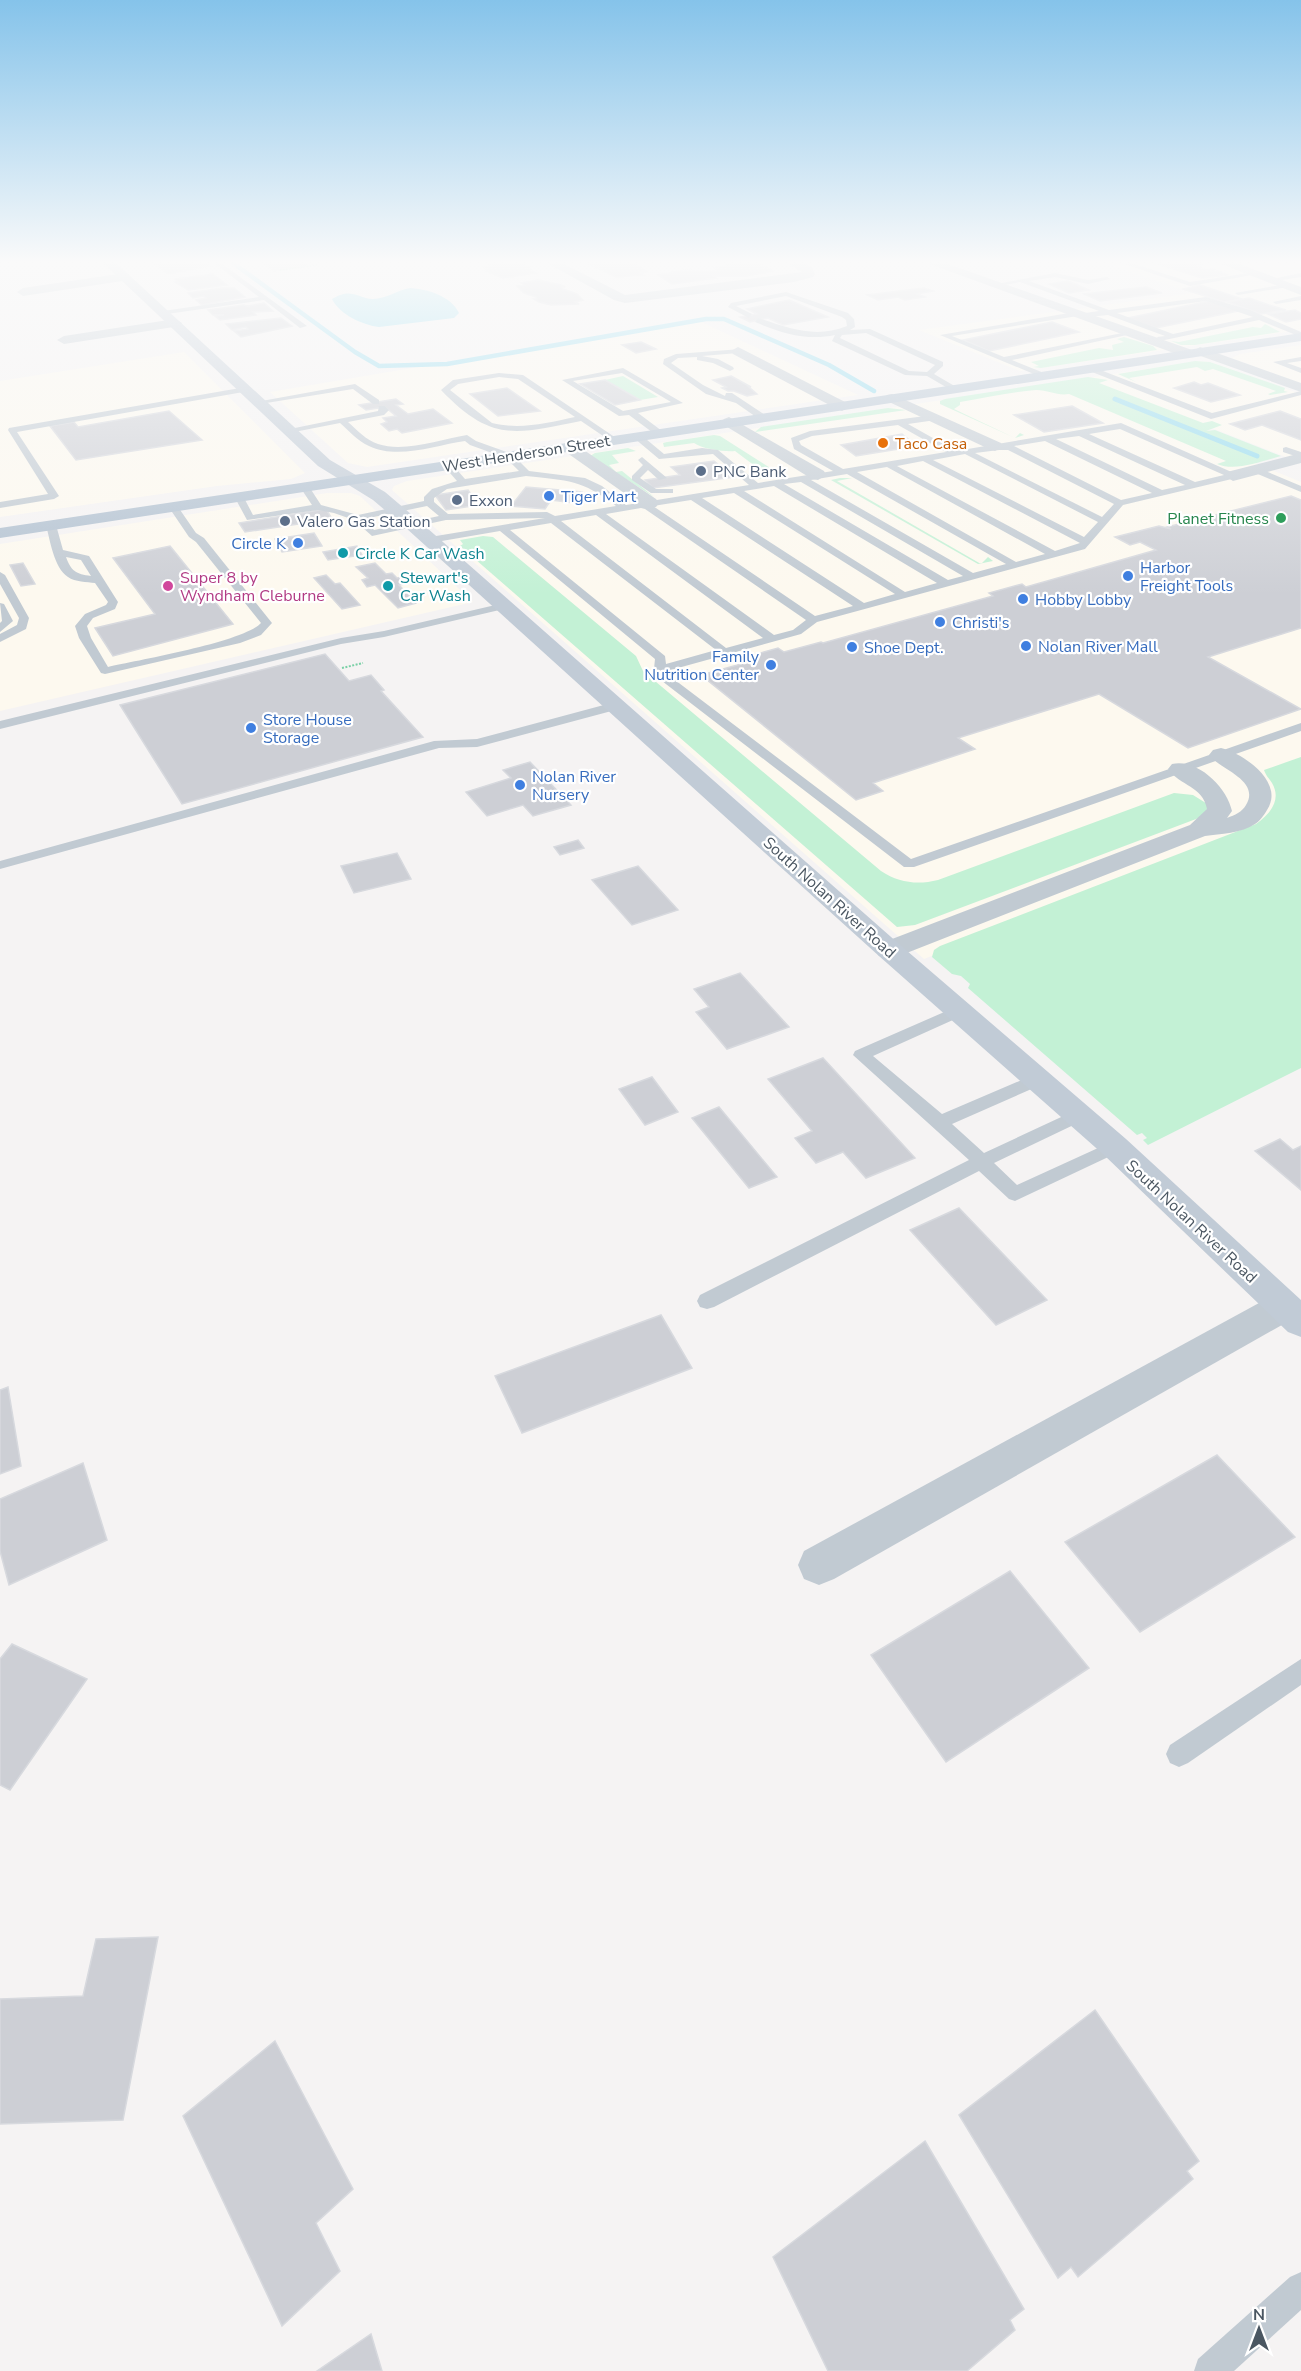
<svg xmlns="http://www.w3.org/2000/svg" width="1301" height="2371" font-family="'Nunito Sans',sans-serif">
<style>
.commercial{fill:#fdf9ef}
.green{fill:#c3f1d5}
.water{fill:#90daee}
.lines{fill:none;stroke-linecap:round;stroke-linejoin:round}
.stream-far1{stroke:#90daee;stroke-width:4.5}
.stream{stroke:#90daee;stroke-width:5}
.building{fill:#cdcfd5;stroke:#d7d9de;stroke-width:1.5}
.path-far1{stroke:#7ad0a6;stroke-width:1.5;stroke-dasharray:1.5 1.5;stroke-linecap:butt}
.path{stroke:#7ad0a6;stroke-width:2;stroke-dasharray:2 1.5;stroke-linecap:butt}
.service{fill:#c1cad2;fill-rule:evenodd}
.minor{fill:#c1cad2;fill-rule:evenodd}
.secondary{fill:#c1cbd6;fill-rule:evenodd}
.primary{fill:#b3c2d1;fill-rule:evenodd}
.food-dot{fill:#e8710a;stroke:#fff;stroke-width:2}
.service-dot{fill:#5c6f8a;stroke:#fff;stroke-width:2}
.shop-dot{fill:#3f7fe0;stroke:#fff;stroke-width:2}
.leisure-dot{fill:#2e9e5b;stroke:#fff;stroke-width:2}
.culture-dot{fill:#0f9aa8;stroke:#fff;stroke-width:2}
.hotel-dot{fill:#d1479c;stroke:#fff;stroke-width:2}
.labels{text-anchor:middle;stroke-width:4.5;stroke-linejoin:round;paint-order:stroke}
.far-food-label{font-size:16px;fill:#c56008;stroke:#fff;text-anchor:start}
.far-street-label{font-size:16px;fill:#4a5661;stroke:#fff}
.far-service-label{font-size:16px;fill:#4e5e75;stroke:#fff;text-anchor:start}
.far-shop-label{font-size:16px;fill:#366cbe;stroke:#fff;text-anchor:start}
.far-leisure-label{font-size:16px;fill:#27864d;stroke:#fff;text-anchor:end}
.far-culture-label{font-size:16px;fill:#0d838f;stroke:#fff;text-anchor:start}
.far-hotel-label{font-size:16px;fill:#b23c85;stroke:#fff;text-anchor:start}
</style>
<rect width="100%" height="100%" fill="#f5f3f3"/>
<g class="commercial">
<polygon points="1104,263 1301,263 1301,330 1020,371 919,330 1193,293"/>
<polygon points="697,320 858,395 367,467 348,463 270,392"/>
<polygon points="1301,345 1301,384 1232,358 1240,354"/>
<polygon points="184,352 305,473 291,479 217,486 0,517 0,381"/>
<polygon points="1199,361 1211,362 1301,394 1301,463 1212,428 1187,435 1301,482 1301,809 924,959 392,490 394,486 407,481"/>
<polygon points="327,493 351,493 360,496 473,602 0,711 0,544"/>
</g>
<g class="green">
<polygon points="1265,324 1280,332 1195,345 1181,345 1171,341 1179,342 1253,327 1261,328"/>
<polygon points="1124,337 1153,346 1157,350 1041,368 1033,367 1039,366 1031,362 1099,348 1113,350 1112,345 1124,342 1117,339"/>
<polygon points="1195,361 1210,362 1285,388 1284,391 1288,392 1270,395 1268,394 1276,391 1213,369 1205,371 1197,367 1129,378 1136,382 1118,374"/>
<polygon points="623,376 658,397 640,400 605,380"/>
<path d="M1088,377L1108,380L1099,383L1203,423L1212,421L1222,425L1206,431L1215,430L1281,456C1262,461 1236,472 1217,464L1226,461L1069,394C1057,396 1049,390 1036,390C1011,392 985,398 960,402V405L954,409L1015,438L1020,433L1024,435L1015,438L940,404V401L945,399Z"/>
<polygon points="888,408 906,410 755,432 761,427"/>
<path d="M714,435L720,436L783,476L755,479L749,474L759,469L735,451C725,452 702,449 694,443L664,447L663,443L667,442Z"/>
<polygon points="628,448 636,451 612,455 619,463 609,465 616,472 622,471 654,497 590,456 595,453"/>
<polygon points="840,478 852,478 837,481 981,564 988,557 993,561 978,564 831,480"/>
<path d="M483,536L493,537L636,656L643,671L881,871C899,883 918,885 938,880L1174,793L1193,795L1209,805L1204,816L915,925L897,927L460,546L463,544L460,540Z"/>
<path d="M1301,757V1068L1148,1145L1143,1140L1147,1138L1142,1133L1137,1135L968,988L970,984L961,976L952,974L932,957L934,950L940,946L1256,824C1270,814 1282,800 1272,783C1269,778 1266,776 1264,770Z"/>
</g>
<path class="water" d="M410,288C427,289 451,296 459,313L454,318L379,327C363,325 340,315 332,299C351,287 357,298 373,299C386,299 398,290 410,288Z"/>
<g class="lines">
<polyline class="stream-far1" points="233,263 355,352 379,366 447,364 706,319 724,319 829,365 874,391"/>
<polyline class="stream" points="1115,399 1257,456"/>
</g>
<g class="building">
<polygon points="207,263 210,266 168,274 155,264"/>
<polygon points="263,263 304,263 308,266 274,271"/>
<polygon points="487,263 521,264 530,267 531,269 529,269 536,273 503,278 485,271 487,269 483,267 491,266"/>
<polygon points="587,263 629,263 639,266 647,272 639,273 643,275 616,277"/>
<polygon points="758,263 773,271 747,276 713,276 716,278 672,284 658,275 684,270 705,271 719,270 715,268 728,265"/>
<polygon points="1198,263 1203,265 1197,266 1206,270 1213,269 1228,275 1202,278 1157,264"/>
<polygon points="213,274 227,285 188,290 175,282 178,282 175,279"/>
<polygon points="538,280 561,285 565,287 561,287 563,289 577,294 583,300 575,302 579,304 551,305 539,302 534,299 537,299 536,297 524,293 517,286 524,285 521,283"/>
<polygon points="1068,281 1089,290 1069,293 1049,284"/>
<polygon points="1200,285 1242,299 1224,302 1183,289"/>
<polygon points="1146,287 1162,293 1100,301 1084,294"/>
<polygon points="222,288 234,288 245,297 202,305 196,300 206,298 204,296 193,298 188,293"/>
<polygon points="924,288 933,291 917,294 925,297 905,300 898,297 878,300 867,295"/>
<polygon points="1249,298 1269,305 1286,310 1261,314 1227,302"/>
<polygon points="789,300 828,317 783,325 768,318 750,322 740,317 757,314 747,309"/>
<polygon points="1209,301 1238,311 1156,328 1128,318"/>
<polygon points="264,303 273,311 253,312 256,315 220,320 215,316 224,315 213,315 208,310 244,305 250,307 248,306"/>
<polygon points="1295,310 1301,313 1301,319 1286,322 1268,314"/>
<polygon points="281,318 292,326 241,337 234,331 248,329 246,327 232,330 226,324"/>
<polygon points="1052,322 1079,332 989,351 963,340"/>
<polygon points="641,342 656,349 636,353 622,345"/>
<polygon points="731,376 751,387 749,387 757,394 747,396 734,391 728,391 722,388 726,387 713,380"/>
<polygon points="605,380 640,400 615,405 580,384"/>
<polygon points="1194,382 1201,385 1208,383 1240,395 1211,402 1174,388"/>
<polygon points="507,388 540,411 498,416 470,394"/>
<polygon points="396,399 403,404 396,405 408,414 433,409 452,423 402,433 397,429 389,431 381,424 387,422 383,418 396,416 385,407 366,410 359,405"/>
<polygon points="1072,406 1103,423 1044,432 1014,415"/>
<polygon points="169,411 202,440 76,460 50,426 74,422 78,427"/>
<polygon points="1280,411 1301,419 1301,440 1262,425 1245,430 1230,424"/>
<polygon points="902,434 917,446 856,456 841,445"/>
<polygon points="714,461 734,477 653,488 645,480 680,475 671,467"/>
<polygon points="526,487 582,492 574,503 551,500 545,509 511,506"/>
<polygon points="468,490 479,505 446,510 435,495"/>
<polygon points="1291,496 1301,500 1301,628 1208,657 1301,709 1188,748 1099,694 958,738 975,749 873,783 883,791 856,800 701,675 741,664 735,660 778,648 784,652 821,642 823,643 993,596 989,593 1022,584 1026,587 1156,550 1140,542 1130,545 1115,537 1159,526 1171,529 1167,527"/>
<polygon points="326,509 332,519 245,532 239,523"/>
<polygon points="314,533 322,546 282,552 275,539"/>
<polygon points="170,546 233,624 113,656 95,628 155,614 113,558"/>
<polygon points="357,546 362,555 328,560 323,552"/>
<polygon points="23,563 35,584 21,586 10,565"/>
<polygon points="375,563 386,574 392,573 397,578 404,577 410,583 399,585 416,603 398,608 375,585 367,587 362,580 368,578 356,567"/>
<polygon points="326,575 335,584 340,583 360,605 342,609 314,578"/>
<polygon points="325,654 349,681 371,675 384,690 381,691 423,737 182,804 120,705"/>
<polygon points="530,762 571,805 533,816 523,805 487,816 466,792 511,778 503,770"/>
<polygon points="578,840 584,848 560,855 554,847"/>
<polygon points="397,853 411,879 354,893 341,866"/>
<polygon points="638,866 678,910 632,925 592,880"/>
<polygon points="740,973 789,1027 727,1049 696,1012 709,1007 694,989"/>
<polygon points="823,1058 915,1158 866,1178 843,1152 816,1163 795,1138 812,1131 768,1079"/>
<polygon points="652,1077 678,1112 645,1125 619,1089"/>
<polygon points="719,1107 777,1177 749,1188 692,1118"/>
<polygon points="1280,1139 1293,1150 1301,1146 1301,1190 1255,1151"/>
<polygon points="959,1208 1047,1300 996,1325 910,1230"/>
<polygon points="661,1315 692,1368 522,1433 495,1376"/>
<polygon points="8,1387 21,1466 0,1474 0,1390"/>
<polygon points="1217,1455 1295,1537 1140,1632 1065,1542"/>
<polygon points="83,1463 107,1540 9,1585 0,1551 0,1499"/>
<polygon points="1010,1571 1089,1668 946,1762 871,1655"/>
<polygon points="12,1644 87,1679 10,1790 0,1785 0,1659"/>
<polygon points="158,1937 123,2120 0,2124 0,1999 83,1996 96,1939"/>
<polygon points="1095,2010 1199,2161 1187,2171 1193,2179 1078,2277 1071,2267 1058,2278 959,2115"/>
<polygon points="275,2041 353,2189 316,2223 340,2271 282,2326 183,2116"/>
<polygon points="925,2141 1024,2309 1010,2320 1015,2330 967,2371 828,2371 773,2257"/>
<polygon points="371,2334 382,2371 317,2371"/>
</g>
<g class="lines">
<polyline class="path-far1" points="280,270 317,265"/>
<polyline class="path" points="342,668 363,663"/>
<g class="service">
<polygon points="214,263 221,263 307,326 300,328 264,300 160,315 163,311 259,297"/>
<polygon points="1121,263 1131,263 1190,282 1255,272 1258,274 1190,286"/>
<path d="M1055,273L1088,280L1107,277L1110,279L1088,284L1055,277L1029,281L1109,310L1206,297L1250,310L1301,332V337L1259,320L1160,341L1157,337L1165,336L1108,315L1078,318V314L1099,311L1020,282L994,287L991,285ZM1206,301L1253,317L1173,334L1117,313Z"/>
<polygon points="1301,273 1301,277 1270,282 1267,280"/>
<polygon points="1286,284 1288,287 1238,295 1235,293"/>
<path d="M786,292L848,313L854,319L855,327L850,330L870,329L943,362V366L934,374L958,388L951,390L927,376L905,375L832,341L835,335C807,341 781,333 755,322L758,318C789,328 815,339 847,326L846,320L842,317L786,296L736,306L752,314L749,318L728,307L731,303ZM866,333L935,365L927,372L909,371L840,338L842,335Z"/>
<polygon points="1301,296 1301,300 1276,304 1273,302"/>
<polygon points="1075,312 1078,316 952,336 1004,357 1132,331 1136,333 1012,360 1044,373 1044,377 1041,377 940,335"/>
<polygon points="741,349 741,353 738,353 702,356 718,359 733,367 734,369 730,371 713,363 697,360 697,357 678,358 671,363 703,385 725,396 726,393 732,393 765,415 765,419 759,419 736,403 706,394 663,364 664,359 676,354"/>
<polygon points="1301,357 1301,361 1287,363 1301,368 1301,373 1273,362"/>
<polygon points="1090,366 1212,413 1301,391 1301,395 1211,419 1087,370 1087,366"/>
<path d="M623,368L683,403L638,413L662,431V435H656L629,415L619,416L562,380ZM622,373L671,402L623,411L573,381Z"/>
<path d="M499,373L523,375L619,440L612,442L581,421C515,434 492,443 441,390L453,380ZM499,377L518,379L575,417C547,423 520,430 492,423L450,390L458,384Z"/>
<polygon points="355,384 379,400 379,404 373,404 353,389 260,404 256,402"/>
<polygon points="246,387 249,387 249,391 17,432 59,496 54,499 0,508 0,502 48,494 8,430 9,428"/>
<path d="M379,406H385L389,410L384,415L348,422C357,430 366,440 378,444C405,453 440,439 467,435L476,441L512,454L529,471L585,478L602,486L626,505L749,485L713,454L659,459L634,438V434H640L664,454L702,448L718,450L758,483L833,471L794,449L791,438L810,431L933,415L937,418L936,420L908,424L956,451L1121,423L1236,474V478L1123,505L1085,549L817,622L801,634L667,671L671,677L911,859L1301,723V731L914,867H904L662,681L654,669L655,659L500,531L430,543L425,540L430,537L545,518L446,520L372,536L354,520L334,513L318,510L247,520L234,496L236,494H242L253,515L312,505L300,487L305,484L308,485L321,505L358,515L424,501V497L432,489L457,481L443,465L445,463H451L465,479L519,471L506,458L470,445L465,441C436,445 398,460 369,446C358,441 349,431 340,423L289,433L285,430L378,411ZM898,425L946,452L843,469L801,445L799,441L812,436ZM1120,429L1224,475L1195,482L1089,434ZM1079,436L1185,485L1162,490L1056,439ZM1045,441L1152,493L1121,500L1014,446ZM999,450H1008L1114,504L1102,517L975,453ZM965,454L1098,522L1084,537L933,460ZM923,461L1080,543L1055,551L897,466ZM887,467L1045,554L1016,562L857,472ZM847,474L1006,564L973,573L811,480ZM526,476C569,481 581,479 616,506L555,516L547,512L448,514L434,502V498L447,489ZM801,482L963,576L948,580L784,484ZM774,486L937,583L905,592L744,491ZM734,493L895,594L864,603L702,498ZM691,500L853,606L815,616L653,506ZM427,506L439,516L374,530L364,519ZM641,508L645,509L806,620L793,630L774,635L606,514ZM596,515L763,638L726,648L561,521ZM551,523L716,650L666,664L665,656L510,530Z"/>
<polygon points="1286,447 1301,452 1301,458 1283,452 1283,448"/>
<polygon points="642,457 667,478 659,480 648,470 640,478 656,489 673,489 673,493 651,493 632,480 632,476 643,465 638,460"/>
<polygon points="1256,467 1301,486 1301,492 1253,472 1251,470"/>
<path d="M173,503L176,504L196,533L204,538L272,623L261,635L240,643L105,674L101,673L79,638L75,626L85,614L106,605L108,602L95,583C87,582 75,582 68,577C54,568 50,540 46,525L48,523L56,525L63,550L89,556L118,602L115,609L93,618L87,626L91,638L108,667C139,660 244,642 261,623L196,542L189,537L168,506ZM66,557L81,560L91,576C76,574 71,571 66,557Z"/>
<polygon points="0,572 5,575 29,618 26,629 0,642 0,634 17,625 19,618 0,584"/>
<polygon points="0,603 4,604 13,621 0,632 0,623 2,621"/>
<polygon points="504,603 508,604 508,608 384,637 341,644 0,729 0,721 341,638 384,631"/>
<polygon points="615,702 621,706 619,709 477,747 439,748 0,869 0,861 434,741 477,739"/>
<polygon points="958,1006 964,1007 966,1011 964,1015 873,1056 942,1114 1031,1076 1043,1076 1045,1080 1043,1084 952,1124 984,1153 1072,1112 1084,1112 1087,1116 1084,1120 994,1163 1017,1185 1109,1143 1115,1141 1121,1143 1124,1147 1121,1151 1015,1201 1009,1199 979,1171 714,1307 707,1309 700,1307 697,1301 700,1295 969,1160 853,1055 855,1051"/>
<polygon points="1301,1659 1301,1685 1188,1763 1179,1767 1170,1763 1166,1754 1170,1745"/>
<polygon points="1301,2272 1301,2310 1234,2371 1194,2371 1198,2359 1290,2277"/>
</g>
<g class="minor">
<polygon points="547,263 562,263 625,295 802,272 787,263 803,263 812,267 815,274 813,277 794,282 625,303 614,300"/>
<polygon points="927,263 945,263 1192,350 1194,353 1187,357 1182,356"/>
<polygon points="1219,263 1237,263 1301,287 1301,295"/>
<polygon points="125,273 129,274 129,280 23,296 17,292 23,288"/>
<polygon points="175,319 182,323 180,326 64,344 57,340 64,336"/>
<polygon points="738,347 847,403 850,406 842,411 837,409 733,354 731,351"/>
<polygon points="1200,347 1301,383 1301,392 1195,354 1193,351"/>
<polygon points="892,394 1001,443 1003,446 995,451 989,449 887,401 885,398 887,395"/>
<polygon points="729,417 824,471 826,475 818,480 812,479 724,425 721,422 724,419"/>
<polygon points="569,442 575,444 656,499 659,503 656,507 644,507 563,450 561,447"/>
<polygon points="1301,453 1301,463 1233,481 1225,476 1227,472"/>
<path d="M1221,748C1245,754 1285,783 1267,810C1264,815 1260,821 1255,824C1242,833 1220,834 1205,836L899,956L889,959L879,956L875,950L879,944L1190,825L1207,809C1203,786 1180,786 1168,769L1172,764C1197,758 1227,787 1232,811L1227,818C1235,815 1242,812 1246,805C1261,780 1219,769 1209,755L1213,750Z"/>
<polygon points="1283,1293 1296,1297 1301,1307 1296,1317 834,1579 819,1585 804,1579 798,1565 804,1551 1270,1297"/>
</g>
<polygon class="secondary" points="103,263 116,263 330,460 385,492 418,520 899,944 1126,1139 1301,1300 1301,1337 1288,1332 1104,1155 879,956 406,528 373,500 318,466"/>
<polygon class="primary" points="1301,333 1301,341 0,538 0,528"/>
</g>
<linearGradient id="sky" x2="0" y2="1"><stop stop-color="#85c3ea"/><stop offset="0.44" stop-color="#fafafa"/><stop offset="1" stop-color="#fafafa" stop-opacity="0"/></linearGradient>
<rect width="1301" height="595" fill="url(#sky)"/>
<circle class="food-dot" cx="883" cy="443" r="6"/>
<g class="service-dot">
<circle cx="701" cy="471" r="6"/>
<circle cx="457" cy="500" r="6"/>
<circle cx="285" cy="521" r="6"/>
</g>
<g class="shop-dot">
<circle cx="549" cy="496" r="6"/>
<circle cx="298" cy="543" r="6"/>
<circle cx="1128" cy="576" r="6"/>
<circle cx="1023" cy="599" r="6"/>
<circle cx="940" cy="622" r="6"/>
<circle cx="1026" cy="646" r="6"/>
<circle cx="852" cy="647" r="6"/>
<circle cx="771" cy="665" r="6"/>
<circle cx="251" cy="728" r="6"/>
<circle cx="520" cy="785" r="6"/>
</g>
<circle class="leisure-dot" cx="1281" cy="518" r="6"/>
<g class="culture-dot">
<circle cx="343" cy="553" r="6"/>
<circle cx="388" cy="586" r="6"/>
</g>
<circle class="hotel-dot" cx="168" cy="586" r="6"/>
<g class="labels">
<g class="far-food-label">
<text x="895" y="449">Taco Casa</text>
</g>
<g class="far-street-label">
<text transform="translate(526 453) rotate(-9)" y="6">West Henderson Street</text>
<text transform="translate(830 897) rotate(42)" y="6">South Nolan River Road</text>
<text transform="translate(1192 1221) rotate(43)" y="6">South Nolan River Road</text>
</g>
<g class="far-service-label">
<text x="713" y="477">PNC Bank</text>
<text x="469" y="506">Exxon</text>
<text x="297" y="527">Valero Gas Station</text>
</g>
<g class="far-shop-label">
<text x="561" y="502">Tiger Mart</text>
<text x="286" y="549" text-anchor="end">Circle K</text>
<text x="1140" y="573">Harbor<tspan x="1140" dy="18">Freight Tools</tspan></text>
<text x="1035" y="605">Hobby Lobby</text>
<text x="952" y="628">Christi's</text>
<text x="1038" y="652">Nolan River Mall</text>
<text x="864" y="653">Shoe Dept.</text>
<text x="759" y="662" text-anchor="end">Family<tspan x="759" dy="18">Nutrition Center</tspan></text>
<text x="263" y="725">Store House<tspan x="263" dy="18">Storage</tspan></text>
<text x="532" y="782">Nolan River<tspan x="532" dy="18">Nursery</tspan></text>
</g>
<g class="far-leisure-label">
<text x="1269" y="524">Planet Fitness</text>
</g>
<g class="far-culture-label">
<text x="355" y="559">Circle K Car Wash</text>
<text x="400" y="583">Stewart's<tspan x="400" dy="18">Car Wash</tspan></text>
</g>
<g class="far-hotel-label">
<text x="180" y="583">Super 8 by<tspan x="180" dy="18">Wyndham Cleburne</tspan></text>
</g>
</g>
<g transform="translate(1259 2329)" stroke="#ffffff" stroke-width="4.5" paint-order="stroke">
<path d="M0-4.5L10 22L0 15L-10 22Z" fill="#4a5661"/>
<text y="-9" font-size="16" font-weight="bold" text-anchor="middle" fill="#4a5661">N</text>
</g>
</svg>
